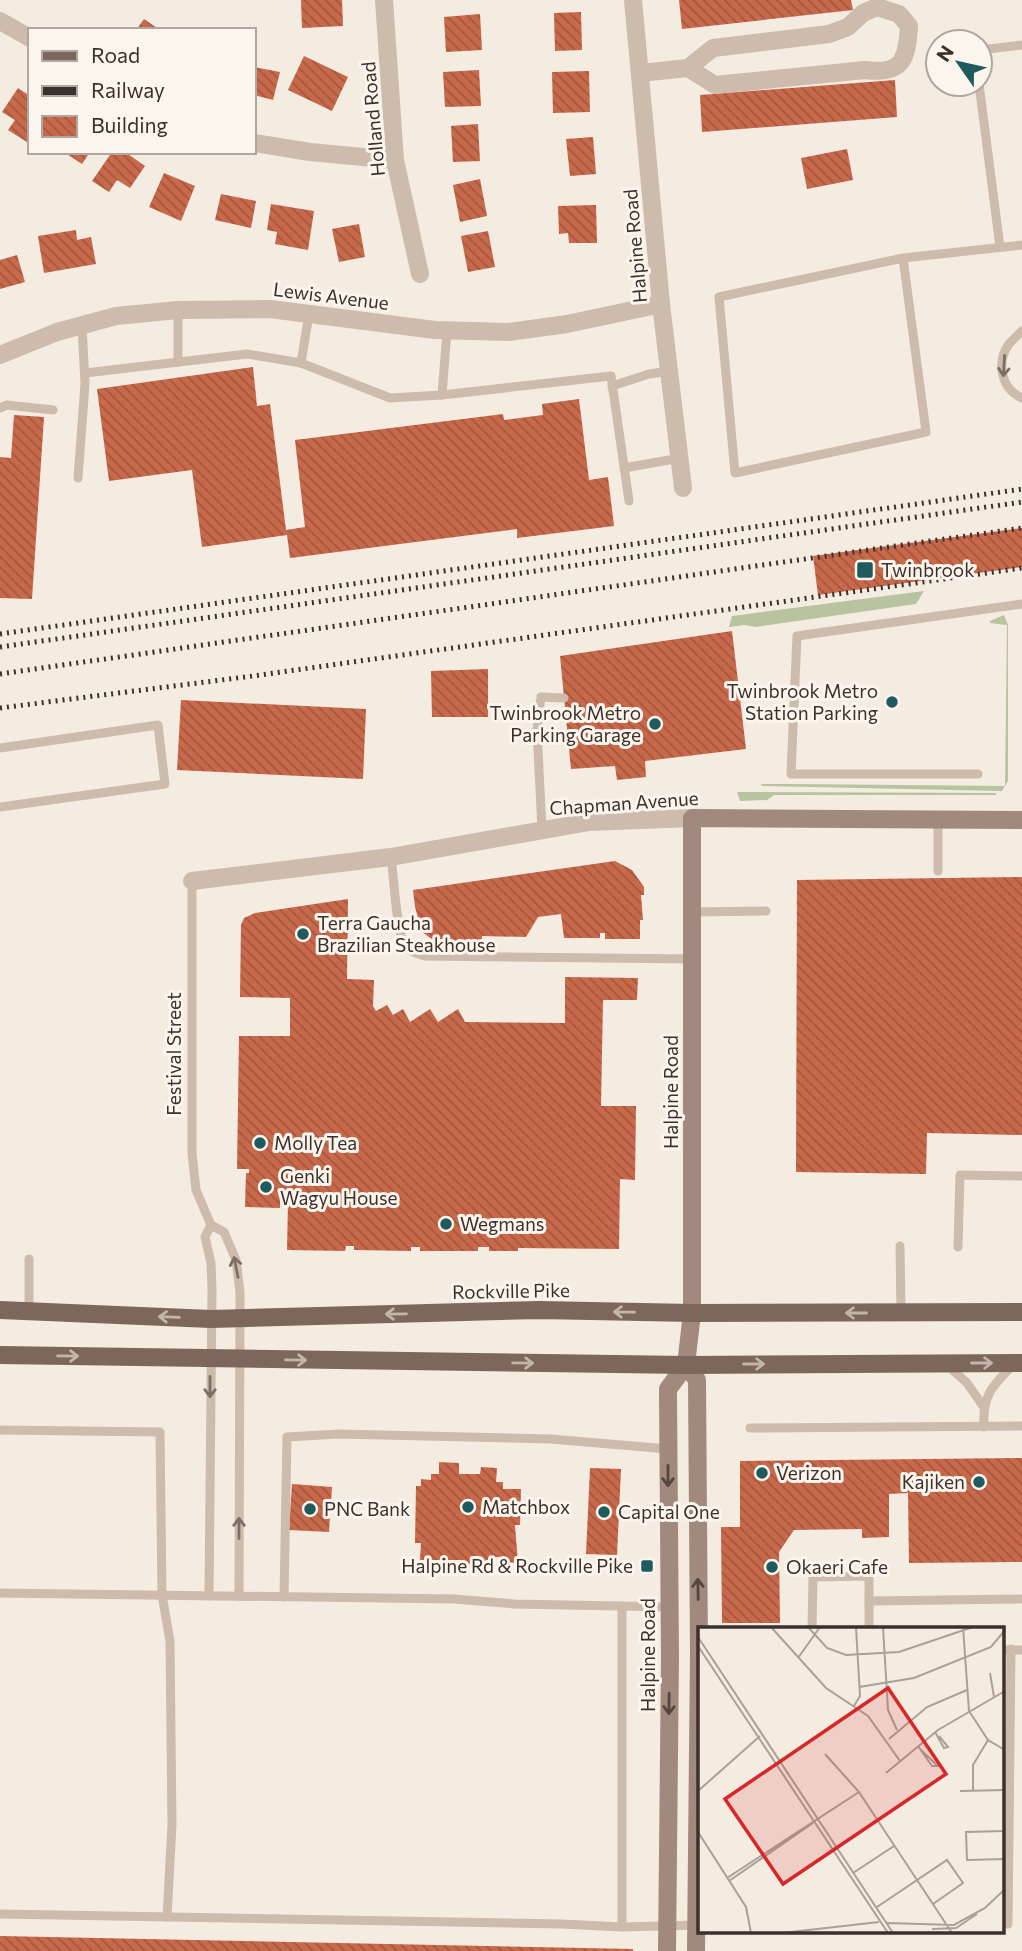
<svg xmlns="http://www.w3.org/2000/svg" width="1022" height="1951" font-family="Commissioner,sans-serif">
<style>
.grass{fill:#b8c4a0}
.building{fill:url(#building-back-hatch)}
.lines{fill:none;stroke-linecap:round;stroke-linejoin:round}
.lane{stroke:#cdbbac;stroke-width:9}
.street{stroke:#cdbbac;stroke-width:18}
.secondary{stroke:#a18a7d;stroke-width:18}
.primary{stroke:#7d675c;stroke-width:18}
.rail{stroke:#3b302b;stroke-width:5;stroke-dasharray:2 5;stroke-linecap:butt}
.oneway{stroke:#7d6f65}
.oneway2{stroke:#c2b5ac}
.oneway3{stroke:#544640}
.poi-dot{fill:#1f5a5e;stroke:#fbf5ee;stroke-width:2.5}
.labels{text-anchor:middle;stroke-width:6;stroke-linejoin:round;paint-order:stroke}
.street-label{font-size:19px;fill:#3b302b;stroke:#fbf5ee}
.poi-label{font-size:19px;fill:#3b302b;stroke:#fbf5ee;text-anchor:start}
.inset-road{fill:none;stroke:#aaa098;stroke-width:2}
.view{fill:#d62828;fill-opacity:0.15;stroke:#d62828;stroke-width:3.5}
.inset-edge{fill:none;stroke:#3b302b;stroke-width:3.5}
</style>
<defs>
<pattern id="building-back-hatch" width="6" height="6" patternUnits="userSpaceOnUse" patternTransform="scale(1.75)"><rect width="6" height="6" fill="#c8694b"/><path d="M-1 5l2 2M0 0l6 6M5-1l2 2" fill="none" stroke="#a4573f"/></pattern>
</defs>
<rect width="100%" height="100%" fill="#f4ebe1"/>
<g class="grass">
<polygon points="924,591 916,604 755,627 745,625 729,627 732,616"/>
<polygon points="1004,615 1008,625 1008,781 1002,791 762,786 761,784 794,784 1005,786 1007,625 990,623 990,621"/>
<polygon points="737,792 996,793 996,795 774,795 767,800 740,801"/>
</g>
<g class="building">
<polygon points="301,0 342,0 343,26 302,28"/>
<polygon points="679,0 851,0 853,10 682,29"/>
<polygon points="581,12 582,50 555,51 554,13"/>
<polygon points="480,14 482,50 446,52 444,17"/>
<polygon points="144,19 160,30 136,30"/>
<polygon points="304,56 348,77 332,111 288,90"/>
<polygon points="254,67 280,72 273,100 254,95"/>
<polygon points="479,70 481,106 445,107 443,72"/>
<polygon points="589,71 590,112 553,113 552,72"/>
<polygon points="895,80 897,117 702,132 700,95"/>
<polygon points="18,88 30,96 30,137 27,142 8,130 15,120 2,112"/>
<polygon points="478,124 480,161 453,162 451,126"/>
<polygon points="593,137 596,174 570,176 566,139"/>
<polygon points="847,149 853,180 807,189 801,158"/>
<polygon points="64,152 90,152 82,164"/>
<polygon points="112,152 125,152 145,166 130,188 117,180 109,192 92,181"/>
<polygon points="164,173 195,186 181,221 149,207"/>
<polygon points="480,179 487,216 460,222 453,185"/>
<polygon points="221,194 256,201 251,228 215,220"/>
<polygon points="271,204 314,211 308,250 275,244 277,232 267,230"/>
<polygon points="596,205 597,243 569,243 568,233 559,234 558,206"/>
<polygon points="359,224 365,257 339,262 332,229"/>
<polygon points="76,230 77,240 91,237 96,264 44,273 38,236"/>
<polygon points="488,231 495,267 468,272 461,236"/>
<polygon points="17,255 25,282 0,289 0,260"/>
<polygon points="253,367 257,406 270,404 286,530 305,527 295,440 503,414 504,420 543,415 542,404 579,399 589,480 608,477 614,526 517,538 517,529 290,558 287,535 202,547 192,470 109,481 97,389"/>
<polygon points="14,415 44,417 32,599 0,598 0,457 11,458"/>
<polygon points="1022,528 1022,567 818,595 813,556"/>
<polygon points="732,631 746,749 645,761 646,777 617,780 615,766 571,769 560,656"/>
<polygon points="488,669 488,717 432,717 431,671"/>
<polygon points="181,700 366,709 363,779 177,770"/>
<polygon points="615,861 632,870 644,887 644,895 641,895 643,920 640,920 640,939 605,939 605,933 600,933 600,938 564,938 561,914 538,917 526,937 482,936 482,948 443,947 422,932 415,907 413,890"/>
<polygon points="1022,877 1022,1135 927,1133 926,1174 796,1172 797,880"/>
<polygon points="348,899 347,979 374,980 373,1006 376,1011 387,1005 393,1015 403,1009 410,1022 430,1009 438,1022 458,1009 465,1022 565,1023 565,977 638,978 637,1000 603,1000 601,1106 636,1106 635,1180 620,1179 619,1249 518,1248 518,1251 489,1251 489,1247 478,1247 478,1251 420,1251 420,1247 411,1247 411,1251 354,1250 354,1246 346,1246 345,1251 287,1250 288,1201 280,1201 280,1208 245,1207 246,1173 249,1173 249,1169 237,1169 239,1036 290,1036 290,998 240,997 241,925 244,918 255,913"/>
<polygon points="1022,1458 1022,1562 909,1563 908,1493 889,1494 889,1537 862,1538 862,1529 794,1530 779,1552 780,1623 722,1623 721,1527 740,1527 740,1461"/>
<polygon points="439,1462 459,1463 459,1474 480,1474 481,1467 497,1468 496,1482 503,1482 503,1489 521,1489 520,1525 515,1525 518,1563 503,1562 503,1557 492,1557 492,1565 460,1564 461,1560 420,1560 421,1543 415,1543 416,1486 421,1486 421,1479 431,1480 431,1474 439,1474"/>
<polygon points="590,1468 621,1469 617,1555 586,1554"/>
<polygon points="292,1484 332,1487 329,1532 289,1530"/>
<polygon points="0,1936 633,1949 633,1951 0,1951"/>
</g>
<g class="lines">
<g class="lane">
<polyline points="980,50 1022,45"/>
<polyline points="979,84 1000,247"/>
<polyline points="903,258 926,432 735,473 719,297 903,258 1022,245"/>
<path d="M1022,331C1018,335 1013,339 1009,344C996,362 1001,389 1022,398"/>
<polyline points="178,362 178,310"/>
<polyline points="301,363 390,398 442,395 447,331"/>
<polyline points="85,373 247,354 301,363 309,314"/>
<polyline points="612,386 649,374 670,371"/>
<polyline points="442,395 611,376 629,501"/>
<polyline points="0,408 7,405 53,410"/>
<polyline points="624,468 680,458"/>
<polyline points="78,478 85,384 82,325"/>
<polyline points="0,748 158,725 165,784 0,807"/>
<polyline points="978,774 791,774 797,636 1022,604"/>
<polyline points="938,819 938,871"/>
<polyline points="542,829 537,730 541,697 564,698"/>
<path d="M391,857C394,876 396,931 405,946C410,952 417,954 425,956L692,959"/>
<polyline points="192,881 192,1153 196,1190 211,1225 224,1232 236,1260 240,1292 239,1596"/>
<polyline points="692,912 766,911"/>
<polyline points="900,1246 901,1313"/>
<polyline points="958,1247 960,1175 1022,1176"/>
<polyline points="29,1259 29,1311"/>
<polyline points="947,1365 967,1383 983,1406"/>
<path d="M984,1427C982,1396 992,1386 1013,1365"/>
<polyline points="750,1428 1022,1426"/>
<polyline points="0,1430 160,1432 162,1595 170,1641 172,1825 167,1917"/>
<polyline points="0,1593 454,1599 515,1604 669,1607"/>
<polyline points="209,1596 212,1289 211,1263 205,1237 211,1225"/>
<polyline points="284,1597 287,1437 339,1434 551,1439 668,1449"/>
<polyline points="869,1601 1022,1599"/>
<polyline points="812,1629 813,1577 869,1576 869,1629"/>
<polyline points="1003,1650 1022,1650"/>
<polyline points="0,1914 562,1924 622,1927 698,1925"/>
<polyline points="1003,1924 1008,1924 1011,1649"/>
<polyline points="622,1927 622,1606"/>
</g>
<g class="street">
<polyline points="384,0 395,160 420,274"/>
<polyline points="633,0 661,304 683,488"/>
<polyline points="0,21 30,38"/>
<path d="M640,73L688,68L715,85L865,70C903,75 907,59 909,26L899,14L877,7L863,13L848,27L829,34L713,48L688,68"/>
<polyline points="254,143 310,152 395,160"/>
<polyline points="0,355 57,332 116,316 178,310 270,309 435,330 508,332 567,324 661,304"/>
<polyline points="192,881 391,857 589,822 692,818"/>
</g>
<g class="secondary">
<polyline points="686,1365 697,1380 699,1652 696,1951"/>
<polyline points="667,1951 670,1657 668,1394 668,1389 686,1365 692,1313 692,818 1022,820"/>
</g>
<g class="primary">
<polyline points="0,1310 211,1319 539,1310 692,1313 1022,1312"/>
<polyline points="0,1355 686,1365 1022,1363"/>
</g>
<g class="rail">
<polyline points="0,634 1022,489"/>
<polyline points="0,647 1022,502"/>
<polyline points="0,674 1022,528"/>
<polyline points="0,708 253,676 1022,568"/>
</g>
</g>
<defs><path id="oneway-shaft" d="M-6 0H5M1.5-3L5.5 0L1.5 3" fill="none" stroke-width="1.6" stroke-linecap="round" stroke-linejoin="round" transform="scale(1.75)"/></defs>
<g class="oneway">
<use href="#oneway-shaft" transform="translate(1004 366) rotate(93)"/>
<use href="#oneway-shaft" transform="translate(236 1267) rotate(-101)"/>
<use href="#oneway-shaft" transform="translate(210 1387) rotate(90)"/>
<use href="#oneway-shaft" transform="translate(239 1528) rotate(-90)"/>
</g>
<g class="oneway2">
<use href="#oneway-shaft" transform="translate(624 1312) rotate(-179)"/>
<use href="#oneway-shaft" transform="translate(856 1313) rotate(180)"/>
<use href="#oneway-shaft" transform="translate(396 1314) rotate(179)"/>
<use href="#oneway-shaft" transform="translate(169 1317) rotate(-178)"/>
<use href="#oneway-shaft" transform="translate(68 1356) rotate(1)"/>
<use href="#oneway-shaft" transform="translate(296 1360) rotate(1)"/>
<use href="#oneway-shaft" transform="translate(523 1363) rotate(1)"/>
<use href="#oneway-shaft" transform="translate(982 1363)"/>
<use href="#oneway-shaft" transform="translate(754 1364)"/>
</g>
<g class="oneway3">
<use href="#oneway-shaft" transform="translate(668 1476) rotate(90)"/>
<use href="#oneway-shaft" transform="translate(698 1589) rotate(-91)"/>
<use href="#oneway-shaft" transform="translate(669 1704) rotate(91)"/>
</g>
<g class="poi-dot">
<rect x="856" y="561" width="18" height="18" rx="3.5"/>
<circle cx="892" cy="702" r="7"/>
<circle cx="655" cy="724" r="7"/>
<circle cx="303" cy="934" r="7"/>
<circle cx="260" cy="1143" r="7"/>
<circle cx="266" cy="1187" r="7"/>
<circle cx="446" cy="1224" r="7"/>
<circle cx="762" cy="1473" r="7"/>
<circle cx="979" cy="1482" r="7"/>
<circle cx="468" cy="1507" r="7"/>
<circle cx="310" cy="1509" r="7"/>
<circle cx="604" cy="1512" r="7"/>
<rect x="640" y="1559" width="14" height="14" rx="3.5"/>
<circle cx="772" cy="1567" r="7"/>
</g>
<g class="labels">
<g class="street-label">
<text transform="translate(373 119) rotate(-95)" y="7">Holland Road</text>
<text transform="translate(635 246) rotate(-95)" y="7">Halpine Road</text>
<text transform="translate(331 296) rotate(7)" y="7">Lewis Avenue</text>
<text transform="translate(624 803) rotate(-4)" y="7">Chapman Avenue</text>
<text transform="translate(174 1054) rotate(-90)" y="7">Festival Street</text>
<text transform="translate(671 1092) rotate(-90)" y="7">Halpine Road</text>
<text transform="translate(511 1291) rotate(-1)" y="7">Rockville Pike</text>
<text transform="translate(648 1655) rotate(-90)" y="7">Halpine Road</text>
</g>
<g class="poi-label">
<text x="881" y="577">Twinbrook</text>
<text x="878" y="698" text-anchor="end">Twinbrook Metro<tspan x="878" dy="22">Station Parking</tspan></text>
<text x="641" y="720" text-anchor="end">Twinbrook Metro<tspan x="641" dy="22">Parking Garage</tspan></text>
<text x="317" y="930">Terra Gaucha<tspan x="317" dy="22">Brazilian Steakhouse</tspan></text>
<text x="274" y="1150">Molly Tea</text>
<text x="280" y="1183">Genki<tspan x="280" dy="22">Wagyu House</tspan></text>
<text x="460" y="1231">Wegmans</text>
<text x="776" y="1480">Verizon</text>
<text x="965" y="1489" text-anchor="end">Kajiken</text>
<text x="482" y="1514">Matchbox</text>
<text x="324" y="1516">PNC Bank</text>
<text x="618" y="1519">Capital One</text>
<text x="633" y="1573" text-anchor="end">Halpine Rd &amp; Rockville Pike</text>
<text x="786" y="1574">Okaeri Cafe</text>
</g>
</g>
<g transform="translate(698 1627)">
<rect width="306" height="306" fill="#f4ebe1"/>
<path class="inset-road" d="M73,0L128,61L170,89L202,134M110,0L129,21L148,28L201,25L275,0M185,0L190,83L199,103M265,0L271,84L290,113L307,123M0,10L195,306M0,19L190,306M100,31L122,0M292,46L296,70M161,60L216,51L293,20L307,3M156,79L162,69L158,0M237,105L246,121L250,120L241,109M191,112L229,80L269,63M220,119L234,139H240L223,123M127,127L161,165L254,306M188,146L240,103L307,64M0,164L62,109M262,164L307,163M275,164V138L290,113M307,204L268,205L269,233L307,232M0,205L48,280L53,306M155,246L196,219M29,251L161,165M31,254L115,196M179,280L249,233L265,256L235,277M189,296L256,298L287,281L307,262M234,302L258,301L279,287M84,306L181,295"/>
<path class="view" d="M190,61L248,147L85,257L27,172Z"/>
<rect width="306" height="306" class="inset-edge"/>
</g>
<rect x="28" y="28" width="228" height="126" fill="#fbf5ee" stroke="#aea6a0" stroke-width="2"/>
<rect x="42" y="51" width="35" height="10" fill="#7d675c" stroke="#aea6a0" stroke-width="2"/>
<text x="91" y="63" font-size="21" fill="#3b302b">Road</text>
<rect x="42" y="86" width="35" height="10" fill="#3b302b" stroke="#aea6a0" stroke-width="2"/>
<text x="91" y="98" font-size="21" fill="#3b302b">Railway</text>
<rect x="42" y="116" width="35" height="21" fill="url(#building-back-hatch)" stroke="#aea6a0" stroke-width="2"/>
<text x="91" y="133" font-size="21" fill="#3b302b">Building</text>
<g transform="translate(959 63) rotate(304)"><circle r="33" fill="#fbf5ee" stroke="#aea6a0" stroke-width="2"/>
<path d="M0-5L12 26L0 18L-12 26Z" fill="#1f5a5e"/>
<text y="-10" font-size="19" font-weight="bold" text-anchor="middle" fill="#3b302b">N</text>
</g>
</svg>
